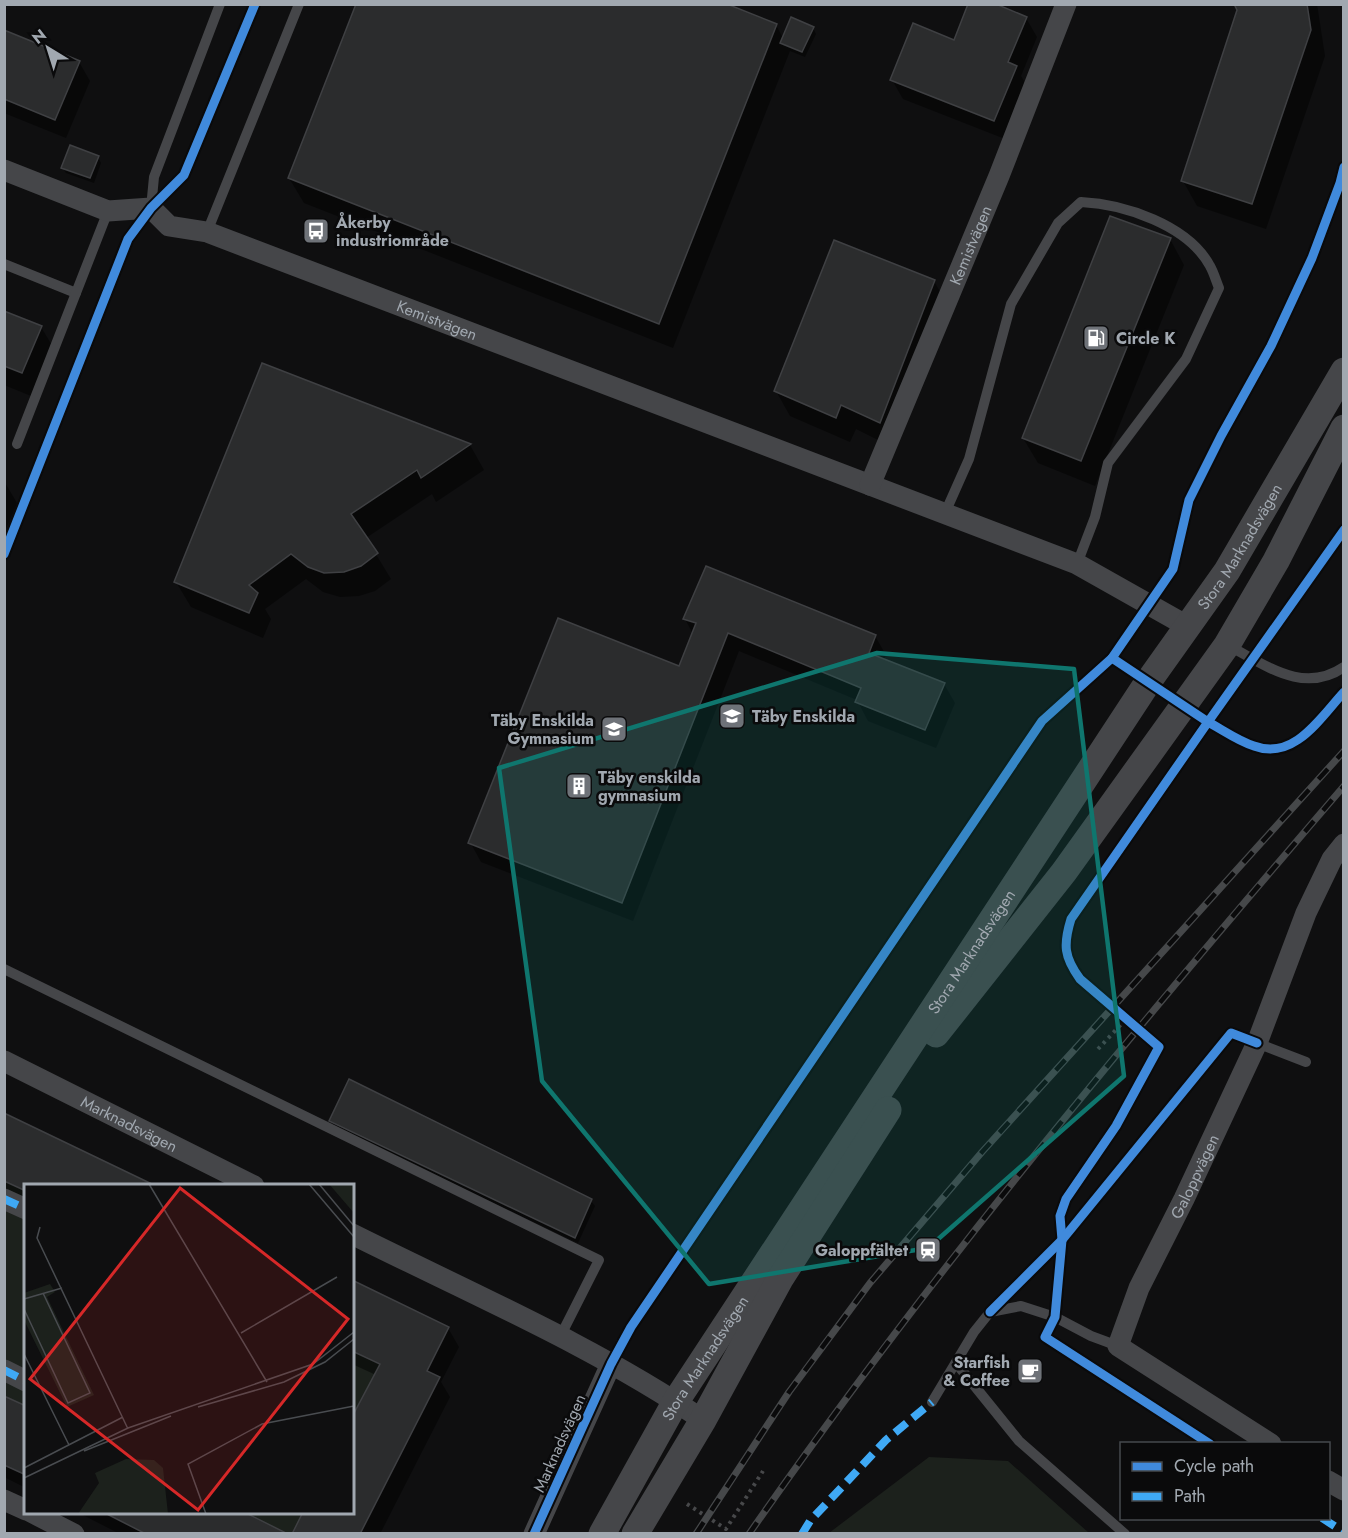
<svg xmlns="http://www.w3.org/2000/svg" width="1348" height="1538" font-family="Jost,sans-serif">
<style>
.green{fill:#1c211c}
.shadow{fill:#0007}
.building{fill:#2b2c2d;stroke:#3f4043;stroke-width:1.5}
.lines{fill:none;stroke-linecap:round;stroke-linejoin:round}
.path{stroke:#47484a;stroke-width:4;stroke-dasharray:3 4.5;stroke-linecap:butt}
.service{stroke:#454649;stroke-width:10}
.minor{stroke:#454649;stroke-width:21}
.tertiary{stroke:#454649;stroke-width:27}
.rail-casing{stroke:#46484a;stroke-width:7}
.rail{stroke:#0a0a0b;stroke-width:4.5;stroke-dasharray:14;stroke-linecap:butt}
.quiet{stroke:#3fa9f5;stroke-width:8;stroke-dasharray:15 8;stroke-linecap:butt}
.cycleway-casing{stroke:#0a0a0b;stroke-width:13}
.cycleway{stroke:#408adc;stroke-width:9}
.marked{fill:#0f766e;fill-opacity:0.2;stroke:#0f766e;stroke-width:4.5;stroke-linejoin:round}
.labels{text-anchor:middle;stroke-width:5;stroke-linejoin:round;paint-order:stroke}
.poi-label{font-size:16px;font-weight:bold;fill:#a1a8b0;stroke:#0a0a0b;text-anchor:start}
.street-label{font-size:16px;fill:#a1a8b0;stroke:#0a0a0b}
.inset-road{fill:none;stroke:#494c50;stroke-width:1.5}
.view{fill:#d62828;fill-opacity:0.15;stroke:#d62828;stroke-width:3}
.inset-edge{fill:none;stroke:#a1a8b0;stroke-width:3}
</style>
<rect width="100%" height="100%" fill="#0f0f10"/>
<g class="green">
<polygon points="4,1181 25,1191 25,1406 5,1396"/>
<polygon points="353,1351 380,1364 353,1417"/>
<polygon points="929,1457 1008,1461 1089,1533 829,1533"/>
<polygon points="244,1513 303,1513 292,1534 288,1533"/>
</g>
<g class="shadow">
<polygon points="1236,4 1317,4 1325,56 1266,229 1197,206 1183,181 1239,10"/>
<polygon points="1026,18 1037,37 1021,76 1027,86 1005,139 903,99 892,80"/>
<polygon points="776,25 783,38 813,28 816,34 805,57 790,51 673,348 304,203 289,178"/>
<polygon points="4,31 79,62 90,81 66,138 4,113"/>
<polygon points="98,157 101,163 94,183 66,173 63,168"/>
<polygon points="1170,239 1184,265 1095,486 1038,463 1023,438"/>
<polygon points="934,281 948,306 894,448 856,429 850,442 790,416 776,391"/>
<polygon points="4,312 41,327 56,352 36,398 4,385"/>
<polygon points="263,365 470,445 484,470 436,502 432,494 366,538 391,579 375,591 359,596 340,597 323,592 306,579 265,609 271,619 263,638 191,607 176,582"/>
<polygon points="4,481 17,503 4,534"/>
<polygon points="685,619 875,636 886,655 884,660 944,684 955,703 936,748 868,721 857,700 739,651 633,921 481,862 470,842 680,668 693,634"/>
<polygon points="350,1081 591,1201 595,1206 578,1243 334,1127 331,1121"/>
<polygon points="4,1114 26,1186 26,1204 4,1193"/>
<polygon points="352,1282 448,1328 459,1347 441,1382 450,1397 380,1534 294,1534 352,1512 376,1375 352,1364"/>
<polygon points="4,1397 26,1408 26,1488 4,1477"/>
<polygon points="77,1512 241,1512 284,1534 120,1534"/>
</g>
<g class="building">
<polygon points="356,4 727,4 777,24 659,324 288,178"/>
<polygon points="968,4 996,4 1027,17 1008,62 1017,66 994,121 890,80 913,23 954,40"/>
<polygon points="1234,4 1307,4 1311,30 1252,204 1181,181 1237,10"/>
<polygon points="791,17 814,27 802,52 780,43"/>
<polygon points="4,30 80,61 55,120 4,99"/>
<polygon points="70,145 99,156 90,178 61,168"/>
<polygon points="1110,216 1171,238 1081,461 1022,438"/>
<polygon points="834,240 935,280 880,423 841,405 836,418 774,391"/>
<polygon points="4,311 42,326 22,373 4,366"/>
<polygon points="262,363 471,444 421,478 417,470 351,514 378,553 361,566 344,572 324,573 308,567 291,554 249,585 258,593 249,613 174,582"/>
<polygon points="706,566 876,635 869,653 945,683 925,730 855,702 861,688 728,633 622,903 468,843 558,618 679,666 696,623 683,619"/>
<polygon points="349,1079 592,1199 575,1238 329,1121"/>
<polygon points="4,1113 156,1186 26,1186 26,1191 4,1181"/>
<polygon points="352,1280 449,1327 427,1371 440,1377 360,1534 292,1534 303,1512 352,1512 352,1417 380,1364 352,1351"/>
<polygon points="4,1396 26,1406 26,1475 4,1465"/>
<polygon points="103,1512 244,1512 288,1534 146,1534"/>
</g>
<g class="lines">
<g class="path">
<polyline points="1098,1049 1126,1019"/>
<polyline points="618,1342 631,1327"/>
<polyline points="687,1504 726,1529 763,1471"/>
</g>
<g class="service">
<polyline points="151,208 154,177 220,4"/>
<polyline points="207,232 299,4"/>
<polyline points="4,264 76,293"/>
<polyline points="17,444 108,211"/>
<path d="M945,513L969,459L1011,304L1058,223L1081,202C1124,204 1188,225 1210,266C1214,273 1216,281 1219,288L1186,359L1108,463L1095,517L1077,564"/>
<path d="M1229,646C1266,665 1303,695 1344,667"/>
<polyline points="4,969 599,1260 560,1337"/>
<polyline points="1257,1043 1306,1062"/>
<polyline points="956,1363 1019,1441 1125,1534"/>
<polyline points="932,1402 974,1332 990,1312 1021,1306 1055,1317 1091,1336 1118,1346"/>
</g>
<g class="minor">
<path id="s1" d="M4,170L108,211L151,208L169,226L207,232L1077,564L1187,626"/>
<path id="s2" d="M870,485L999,176L1066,4"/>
<path id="s3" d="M4,1061L254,1186"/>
<polyline points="4,1199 26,1209"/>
<path d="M352,1234C470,1293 594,1346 703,1420"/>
<polyline points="4,1370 26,1381"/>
<path id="s4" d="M1271,1444L1118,1346L1139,1288L1184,1199L1257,1043L1306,913L1332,859L1344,844"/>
<polyline points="1328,1481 1344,1490"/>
<polyline points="4,1500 26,1510"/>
<polyline points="31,1512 74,1534"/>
<polyline points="534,1534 611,1364"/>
</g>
<g class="tertiary">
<polyline points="936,1034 1064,872 1227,645 1276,561 1344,428"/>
<path id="s5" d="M602,1534L676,1401L1148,682L1227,571L1344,371"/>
<polyline points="635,1534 703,1420 780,1279 888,1110"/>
</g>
<defs>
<g id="rail">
<polyline points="696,1534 789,1392 870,1283 982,1152 1344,751"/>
<path d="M749,1534C931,1272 1136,1028 1344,786"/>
</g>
</defs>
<use href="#rail" class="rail-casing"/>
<use href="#rail" class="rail"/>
<g class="quiet">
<polyline points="4,1199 26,1209"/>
<polyline points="4,1370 26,1381"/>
<polyline points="1322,1518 1344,1532"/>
<polyline points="802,1534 810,1521 886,1440 932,1402"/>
</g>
<defs>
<g id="cycleway">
<path d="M1344,530L1208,722C1223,730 1238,741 1254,746C1294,761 1320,718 1344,692"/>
<polyline points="4,554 128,239 151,208 184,175 255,4"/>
<path d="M1112,658L1208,722L1071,919C1063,945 1064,957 1080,979L1159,1047L1116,1126L1066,1199L1060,1216L1062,1240L1055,1317L1045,1337L1210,1444"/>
<polyline points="990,1312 1062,1240 1231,1033 1257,1043"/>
<polyline points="534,1534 611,1364 631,1327 1042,721 1112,658 1173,569 1189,500 1221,436 1271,346 1312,258 1340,183 1344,167"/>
</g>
</defs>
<use href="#cycleway" class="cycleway-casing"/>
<use href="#cycleway" class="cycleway"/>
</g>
<path class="marked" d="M877,653L1074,669L1124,1076L928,1248L709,1284L542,1081L499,768Z"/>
<defs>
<symbol id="bus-square" viewBox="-11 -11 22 22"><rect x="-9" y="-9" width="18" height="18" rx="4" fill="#6e7278" stroke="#0a0a0b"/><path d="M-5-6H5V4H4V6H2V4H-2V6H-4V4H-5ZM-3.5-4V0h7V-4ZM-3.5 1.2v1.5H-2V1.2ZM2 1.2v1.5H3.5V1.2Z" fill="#fff"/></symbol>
<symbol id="fuel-square" viewBox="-11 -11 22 22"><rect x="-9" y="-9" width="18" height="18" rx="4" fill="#6e7278" stroke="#0a0a0b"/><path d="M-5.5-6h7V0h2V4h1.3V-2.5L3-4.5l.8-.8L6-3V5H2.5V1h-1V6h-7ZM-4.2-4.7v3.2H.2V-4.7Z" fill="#fff"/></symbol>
<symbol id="school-square" viewBox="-11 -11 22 22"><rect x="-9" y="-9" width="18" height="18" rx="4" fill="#6e7278" stroke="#0a0a0b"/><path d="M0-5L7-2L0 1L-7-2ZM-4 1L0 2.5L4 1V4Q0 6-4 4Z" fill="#fff"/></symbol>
<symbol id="building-square" viewBox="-11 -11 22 22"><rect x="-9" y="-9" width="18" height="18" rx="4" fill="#6e7278" stroke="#0a0a0b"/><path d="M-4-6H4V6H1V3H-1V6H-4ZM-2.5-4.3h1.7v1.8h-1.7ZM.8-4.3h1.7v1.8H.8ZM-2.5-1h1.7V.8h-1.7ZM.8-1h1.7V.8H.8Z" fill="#fff"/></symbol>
<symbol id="station-square" viewBox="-11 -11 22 22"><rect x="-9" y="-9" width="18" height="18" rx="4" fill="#6e7278" stroke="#0a0a0b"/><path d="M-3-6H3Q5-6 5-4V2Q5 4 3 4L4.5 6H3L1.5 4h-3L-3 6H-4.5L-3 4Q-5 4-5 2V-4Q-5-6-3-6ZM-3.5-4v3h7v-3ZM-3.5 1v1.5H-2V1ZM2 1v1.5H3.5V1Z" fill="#fff"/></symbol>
<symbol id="cafe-square" viewBox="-11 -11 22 22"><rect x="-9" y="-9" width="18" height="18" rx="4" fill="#6e7278" stroke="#0a0a0b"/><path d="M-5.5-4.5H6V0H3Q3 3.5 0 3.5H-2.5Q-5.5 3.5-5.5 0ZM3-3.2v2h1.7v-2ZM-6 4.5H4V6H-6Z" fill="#fff"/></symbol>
</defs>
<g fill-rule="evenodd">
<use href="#bus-square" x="301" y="216" width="30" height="30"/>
<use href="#fuel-square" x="1081" y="323" width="30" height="30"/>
<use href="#school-square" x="717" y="701" width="30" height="30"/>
<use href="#school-square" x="599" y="714" width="30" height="30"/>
<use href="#building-square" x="564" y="771" width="30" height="30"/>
<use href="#station-square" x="913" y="1235" width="30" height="30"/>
<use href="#cafe-square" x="1015" y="1356" width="30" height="30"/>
</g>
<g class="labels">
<g class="poi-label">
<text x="336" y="228">Åkerby<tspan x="336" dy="18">industriområde</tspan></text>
<text x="1116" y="344">Circle K</text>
<text x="752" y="722">Täby Enskilda</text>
<text x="594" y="726" text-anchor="end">Täby Enskilda<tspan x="594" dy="18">Gymnasium</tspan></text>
<text x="598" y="783">Täby enskilda<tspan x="598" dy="18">gymnasium</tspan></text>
<text x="908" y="1256" text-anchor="end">Galoppfältet</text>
<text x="1010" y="1368" text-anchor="end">Starfish<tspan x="1010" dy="18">&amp; Coffee</tspan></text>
</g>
<g class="street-label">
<text dy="6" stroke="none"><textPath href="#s2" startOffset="260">Kemistvägen</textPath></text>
<text dy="6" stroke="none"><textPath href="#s1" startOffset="465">Kemistvägen</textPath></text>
<text dy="6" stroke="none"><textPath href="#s5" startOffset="1176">Stora Marknadsvägen</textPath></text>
<text dy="6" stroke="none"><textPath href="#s5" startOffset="690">Stora Marknadsvägen</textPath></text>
<text dy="6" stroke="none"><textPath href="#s3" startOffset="140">Marknadsvägen</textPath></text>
<text dy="6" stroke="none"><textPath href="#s4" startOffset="368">Galoppvägen</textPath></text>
<text dy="6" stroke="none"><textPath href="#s5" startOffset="204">Stora Marknadsvägen</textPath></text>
<text transform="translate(559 1443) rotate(-66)" y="6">Marknadsvägen</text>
</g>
</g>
<g transform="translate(24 1184)">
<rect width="330" height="330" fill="#0f0f10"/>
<path d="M305,0H330V29ZM26,100L31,108L23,113L70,211L43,223L0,136V109ZM102,275L130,276L139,284L144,330H54L75,299L71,289Z" fill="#1c211c"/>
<path class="inset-road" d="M125,0L243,198M285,0L330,53M295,0L330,42M16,43L13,54L104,245M0,115L38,104M0,125L44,219L66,209L19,109M217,149L313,93M0,170L45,261M174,223L260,198L301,178L330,155M60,267L147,232M0,284L99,233M0,294L104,244L289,180L330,148M182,330L164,280L238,240L330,222"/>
<path class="view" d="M156,4L324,135L174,326L6,195Z"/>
<rect width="330" height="330" class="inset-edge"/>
</g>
<rect width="1348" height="1538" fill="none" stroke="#a1a8b0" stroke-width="12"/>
<rect x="1120" y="1442" width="210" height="78" fill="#0a0a0b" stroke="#46494d" stroke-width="1.5"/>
<rect x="1132" y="1462" width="30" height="9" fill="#408adc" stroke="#46494d" stroke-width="1.5"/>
<text x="1174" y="1472" font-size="18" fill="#a1a8b0">Cycle path</text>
<rect x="1132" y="1492" width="30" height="9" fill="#3fa9f5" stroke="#46494d" stroke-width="1.5"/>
<text x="1174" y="1502" font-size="18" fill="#a1a8b0">Path</text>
<g transform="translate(48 48) rotate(322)" stroke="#0a0a0b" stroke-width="4.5" paint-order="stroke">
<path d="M0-4.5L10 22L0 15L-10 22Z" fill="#a1a8b0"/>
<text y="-9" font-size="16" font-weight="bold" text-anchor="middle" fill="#a1a8b0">N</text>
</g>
</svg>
